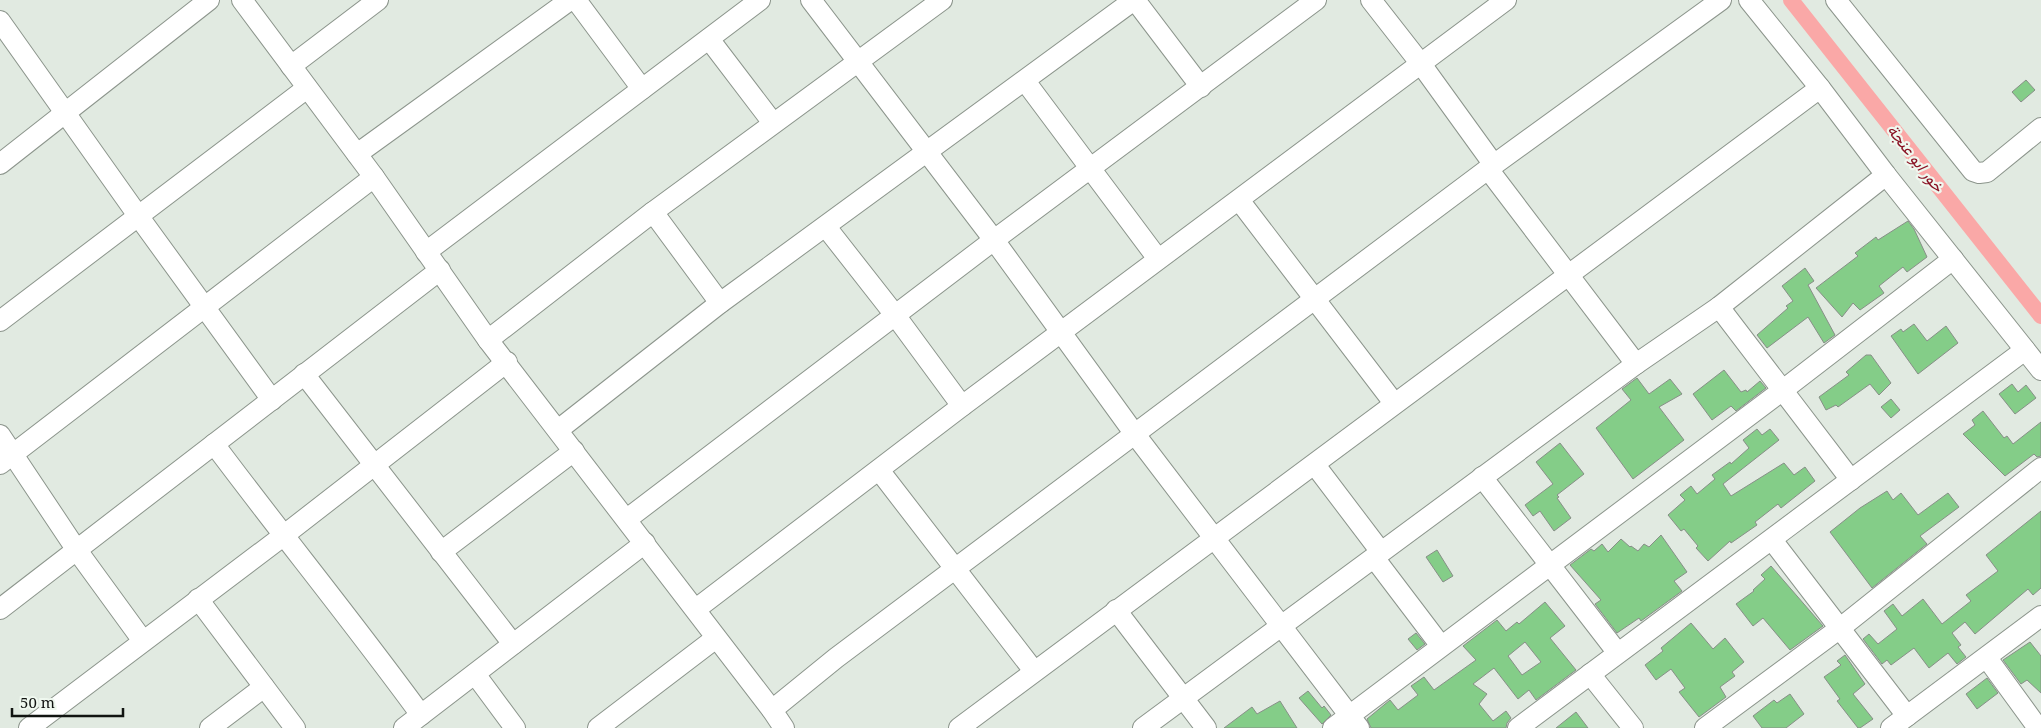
<svg xmlns="http://www.w3.org/2000/svg" width="2041" height="728" font-family="'Noto Serif',Vazirmatn,serif">
<style>
.lines{fill:none;stroke-linecap:round;stroke-linejoin:round}
.canal{stroke:#faa8a7;stroke-width:16}
.building{fill:#84cd88;stroke:#878f87;fill-rule:evenodd}
.minor-casing{stroke:#8c958c;stroke-width:22}
.minor{stroke:#fff;stroke-width:20}
.labels{text-anchor:middle;stroke-width:4.5;stroke-linejoin:round;paint-order:stroke}
.water-label{font-size:16px;font-style:italic;fill:#8a1325;stroke:#eff8ef}
</style>
<rect width="100%" height="100%" fill="#e1eae1"/>
<g class="lines">
<polyline class="canal" points="1791,0 2041,316"/>
</g>
<g class="building">
<polygon points="2026,80 2035,90 2021,102 2012,92"/>
<polygon points="1908,221 1914,229 1927,257 1907,272 1903,267 1879,286 1884,293 1860,310 1853,303 1842,317 1816,288 1858,256 1855,253 1876,237 1878,240"/>
<polygon points="1805,268 1814,281 1808,285 1835,335 1824,343 1808,317 1767,348 1757,335 1788,308 1786,306 1793,301 1782,286"/>
<polygon points="1914,324 1927,341 1946,326 1958,343 1918,374 1891,336 1901,329 1903,332"/>
<polygon points="1866,355 1871,355 1891,383 1879,395 1870,384 1838,407 1836,405 1826,410 1819,397 1849,375 1846,372"/>
<polygon points="1724,370 1741,392 1746,390 1747,392 1760,381 1766,388 1736,411 1731,406 1712,420 1693,394"/>
<polygon points="1637,378 1649,394 1670,379 1682,394 1659,407 1684,440 1633,479 1596,428 1631,400 1622,389"/>
<polygon points="2012,384 2018,392 2026,385 2036,398 2015,414 1999,394"/>
<polygon points="1891,399 1900,410 1891,418 1881,407"/>
<polygon points="1983,411 2004,438 2007,436 2013,444 2041,422 2041,456 2037,457 2034,454 2005,476 1963,434 1975,425 1972,420"/>
<polygon points="1757,429 1762,435 1770,429 1779,440 1723,484 1731,496 1784,463 1794,475 1805,467 1815,481 1781,508 1778,504 1755,522 1757,525 1731,543 1730,541 1708,561 1696,548 1698,546 1684,529 1681,531 1668,515 1685,500 1680,495 1691,486 1697,494 1715,479 1712,475 1730,462 1731,464 1749,448 1743,440"/>
<polygon points="1560,443 1584,474 1557,495 1559,497 1557,498 1571,518 1554,531 1540,511 1533,516 1525,505 1553,484 1536,462"/>
<polygon points="1887,491 1893,500 1901,493 1918,515 1948,493 1959,507 1920,536 1927,544 1872,588 1830,532 1860,508"/>
<polygon points="2041,511 2041,588 2033,595 2028,589 1975,634 1965,622 1952,633 1961,645 1958,647 1966,657 1957,664 1948,653 1929,668 1914,648 1891,665 1887,660 1882,664 1863,639 1869,634 1878,644 1897,629 1884,611 1893,604 1902,616 1923,599 1942,624 1971,601 1966,595 1998,571 1986,555"/>
<polygon points="1661,535 1687,572 1674,581 1682,591 1641,621 1639,618 1617,633 1595,604 1601,600 1570,565 1591,549 1594,551 1602,544 1608,552 1621,539 1630,547 1631,546 1638,551 1644,544 1649,547"/>
<polygon points="1437,550 1453,576 1443,582 1426,557"/>
<polygon points="1771,566 1823,626 1790,650 1763,618 1753,626 1736,604 1754,591 1753,590 1765,579 1761,575"/>
<path d="M1545,602L1565,626L1550,638L1576,670L1536,700L1529,690L1518,699L1494,668L1473,684L1487,694L1479,704L1493,721L1506,711L1511,718L1507,723L1506,728H1371L1367,719L1390,700L1398,710L1418,695L1411,686L1424,677L1434,690L1476,660L1463,646L1497,620L1506,631L1517,622L1519,624ZM1525,642L1541,662L1522,675L1508,656Z"/>
<polygon points="1691,623 1713,649 1725,638 1744,662 1732,672 1735,676 1720,687 1726,697 1699,717 1679,692 1685,688 1671,669 1656,680 1645,665 1663,651 1661,648"/>
<polygon points="1416,633 1425,644 1417,650 1408,639"/>
<polygon points="2030,642 2041,656 2041,693 2027,680 2021,684 2003,660"/>
<polygon points="1845,655 1865,684 1853,694 1873,719 1860,728 1858,728 1837,701 1840,699 1824,677 1841,665 1837,661"/>
<polygon points="1987,678 1998,693 1977,709 1966,694"/>
<polygon points="1308,691 1322,708 1324,706 1331,715 1322,724 1299,698"/>
<polygon points="1790,694 1804,714 1786,728 1762,728 1753,716 1774,700 1777,703"/>
<polygon points="1280,701 1297,728 1224,728 1252,707 1257,714"/>
<polygon points="1576,712 1588,728 1556,728"/>
</g>
<g class="lines">
<defs>
<g id="minor">
<polyline points="242,0 374,177 488,340 772,710"/>
<polyline points="576,0 642,89"/>
<polyline points="811,0 994,240 1134,433 1359,728"/>
<polyline points="1135,0 1201,87"/>
<polyline points="1371,0 1421,64 1494,165"/>
<polyline points="1749,0 1820,88 1886,175 2041,370"/>
<polyline points="1836,0 1973,171 1979,173 1987,172 2041,128"/>
<polyline points="0,21 139,217 272,400"/>
<polyline points="709,39 773,123"/>
<polyline points="291,66 378,0"/>
<polyline points="1025,81 1158,259"/>
<polyline points="357,154 570,0"/>
<polyline points="0,164 209,0"/>
<polyline points="1488,169 1636,364"/>
<polyline points="1239,200 1394,403"/>
<polyline points="653,212 720,303"/>
<polyline points="826,227 895,315 962,406"/>
<polyline points="426,252 760,0"/>
<polyline points="1719,307 1851,480"/>
<polyline points="0,321 307,88"/>
<polyline points="488,340 653,212 942,0"/>
<polyline points="304,374 513,644"/>
<polyline points="558,430 720,303 1134,0"/>
<polyline points="0,435 76,549 143,641"/>
<path d="M214,444C282,535 354,623 421,715"/>
<polyline points="0,464 374,177"/>
<polyline points="1315,465 1381,552"/>
<polyline points="879,470 1034,671"/>
<polyline points="1482,477 1617,652"/>
<polyline points="627,519 994,240 1316,0"/>
<polyline points="1772,540 1907,716"/>
<polyline points="441,552 574,451"/>
<polyline points="1375,559 1441,646"/>
<polyline points="198,599 295,728"/>
<polyline points="0,609 440,270"/>
<polyline points="696,609 962,406 1506,0"/>
<polyline points="1116,610 1206,728"/>
<polyline points="1987,658 2038,728"/>
<polyline points="475,674 515,728"/>
<polyline points="1590,674 1633,728"/>
<polyline points="29,728 283,536 507,362"/>
<polyline points="210,728 264,687"/>
<polyline points="404,728 645,543"/>
<polyline points="598,728 716,638"/>
<polyline points="784,728 772,710 836,658 1488,169 1721,0"/>
<polyline points="959,728 1820,88"/>
<polyline points="1143,728 1636,364 1719,307 1886,175"/>
<polyline points="1333,728 1783,390 1953,259"/>
<polyline points="1518,728 2025,350"/>
<polyline points="1705,728 1839,629 2041,468"/>
<polyline points="1891,728 2041,616"/>
</g>
</defs>
<use href="#minor" class="minor-casing"/>
<use href="#minor" class="minor"/>
</g>
<g class="labels">
<g class="water-label">
<text transform="translate(1916 158) rotate(52)" y="6">خور ابو عنجة</text>
</g>
</g>
<path d="M12 708v8h111v-8" fill="none" stroke="#111411" stroke-width="2.5"/>
<text x="20" y="708" font-size="15" fill="#111411" stroke="#eff8ef" stroke-width="4" paint-order="stroke">50 m</text>
</svg>
